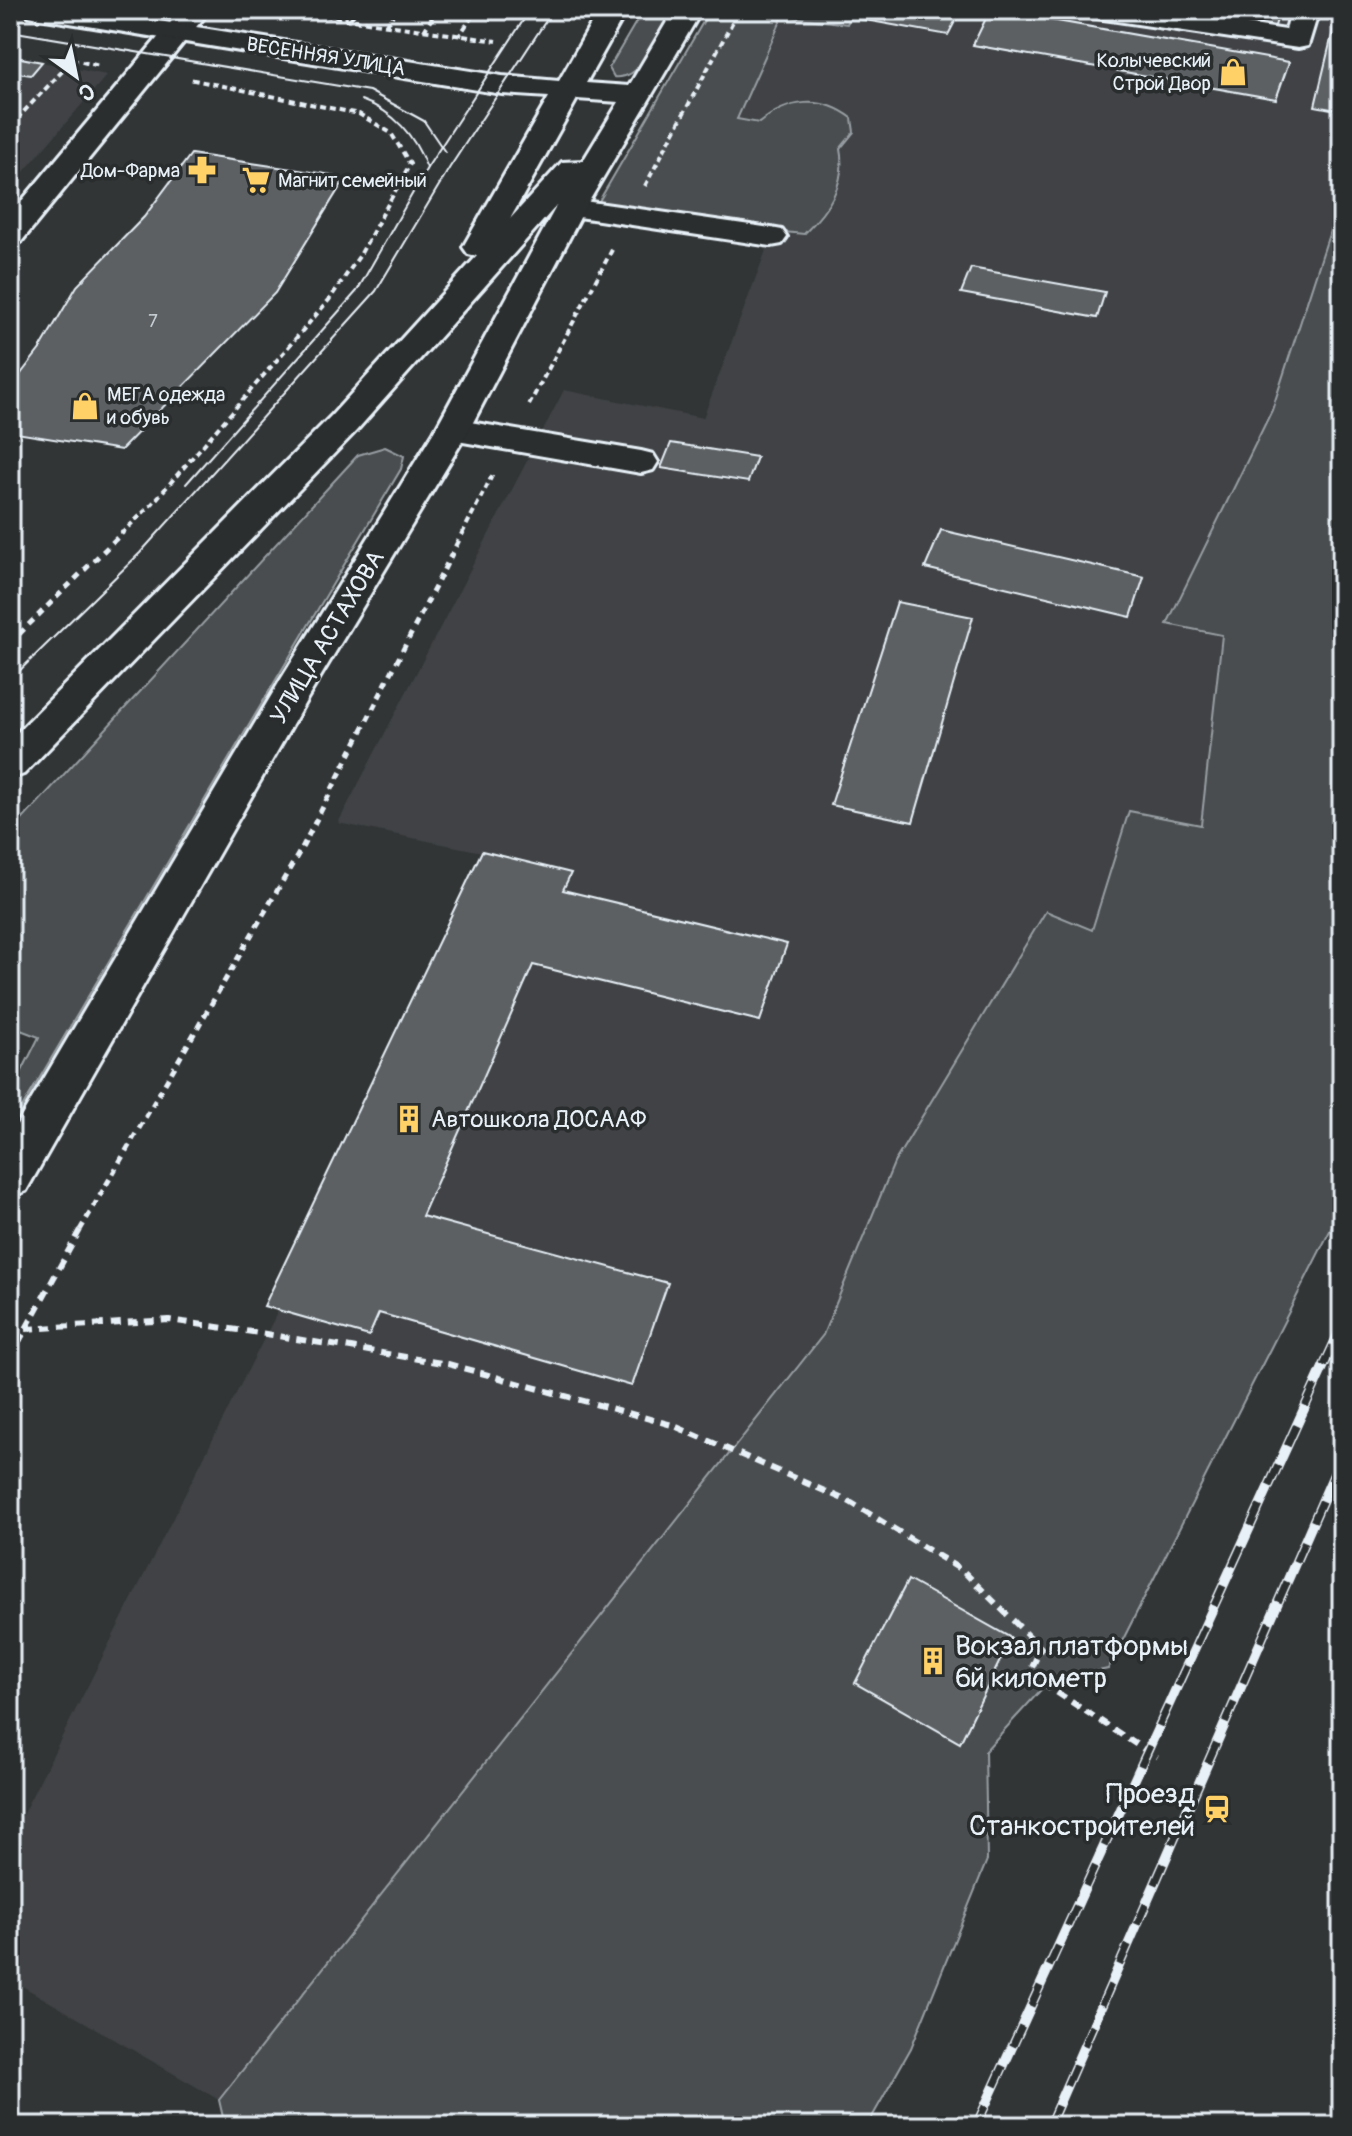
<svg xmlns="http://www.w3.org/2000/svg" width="1352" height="2136" font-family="Pangolin,sans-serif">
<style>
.built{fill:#3f4244}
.green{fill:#494d4f;stroke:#989fa4;stroke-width:2}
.building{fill:#5c6063;stroke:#e8f1f8;stroke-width:2}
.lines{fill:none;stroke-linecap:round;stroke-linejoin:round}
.minor-casing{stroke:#e8f1f8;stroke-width:6}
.major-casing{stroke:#e8f1f8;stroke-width:6}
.path-far2{stroke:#e8f1f8;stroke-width:4;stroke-dasharray:6 4;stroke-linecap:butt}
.path-far1{stroke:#e8f1f8;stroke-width:5;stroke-dasharray:7 6;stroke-linecap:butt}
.path{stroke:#e8f1f8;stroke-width:6;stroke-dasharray:10 7;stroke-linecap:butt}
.minor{fill:#2a2d2e;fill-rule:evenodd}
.major{fill:#2a2d2e;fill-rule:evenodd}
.tram{stroke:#e8f1f8;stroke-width:2}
.rail-casing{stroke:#e8f1f8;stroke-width:10}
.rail{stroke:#2a2d2e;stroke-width:7;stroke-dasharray:22;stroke-linecap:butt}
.labels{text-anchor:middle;stroke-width:7;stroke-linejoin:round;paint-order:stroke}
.far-number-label{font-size:18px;fill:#c5cdd3}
.far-street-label{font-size:20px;fill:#e8f1f8;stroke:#2a2d2e}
.far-poi-label{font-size:20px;fill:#e8f1f8;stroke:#2a2d2e;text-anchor:end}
.street-label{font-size:24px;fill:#e8f1f8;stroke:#2a2d2e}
.poi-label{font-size:24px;fill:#e8f1f8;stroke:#2a2d2e;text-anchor:start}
.near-poi-label{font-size:28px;fill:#e8f1f8;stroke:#2a2d2e;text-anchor:start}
</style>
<rect width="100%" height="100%" fill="#323536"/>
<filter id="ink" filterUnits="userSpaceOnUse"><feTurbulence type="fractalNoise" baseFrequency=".0125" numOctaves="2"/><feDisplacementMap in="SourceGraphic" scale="16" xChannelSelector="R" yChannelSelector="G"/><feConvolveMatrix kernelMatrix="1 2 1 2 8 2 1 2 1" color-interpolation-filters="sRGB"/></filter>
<g filter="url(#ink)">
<g class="built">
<polygon points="854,10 1342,10 1342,194 1272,410 1167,623 1222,634 1201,825 1092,930 1046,911 894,1163 823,1335 219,2100 10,1979 10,1839 278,1311 264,1306 482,852 338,823 564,390 703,418 810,133 736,120 783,16 847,24"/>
<polygon points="42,62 107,75 10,188 10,72 31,75"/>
</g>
<g class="green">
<path d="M643,10H674C660,33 644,81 614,77L609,68Z"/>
<path d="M710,10H854L847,24L783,16L737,119L759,123C788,99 822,95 852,118L854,132L840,149C847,184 828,210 804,234L711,225L595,208Z"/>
<polygon points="1342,194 1342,1207 1108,1669 1049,1681 985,1751 987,1860 911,2048 867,2126 225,2126 219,2100 823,1335 894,1163 1046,911 1092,930 1129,811 1201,825 1222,635 1167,624 1272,410"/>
<polygon points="385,447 404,456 401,469 10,1128 10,1095 39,1037 10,1026 10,833 358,455"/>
</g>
<g class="building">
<polygon points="866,10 961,10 948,35 860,19"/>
<polygon points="990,10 995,10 1289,62 1276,99 973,45"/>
<polygon points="1280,10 1275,26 1176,11 1176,10"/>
<polygon points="1338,10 1342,10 1342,111 1315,106"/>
<polygon points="10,56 42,62 31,75 10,72"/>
<polygon points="191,154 332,175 343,182 275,293 121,450 10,432 10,388 40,349 77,286 144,217"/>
<polygon points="971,268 1105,292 1097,318 961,293"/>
<polygon points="671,443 757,457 748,482 661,468"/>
<polygon points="941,530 1144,577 1131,617 925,568"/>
<polygon points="897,602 973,617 913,822 831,805"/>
<polygon points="482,851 571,873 563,890 787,944 760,1021 533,965 422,1216 668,1283 632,1386 379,1313 369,1336 264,1306"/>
<polygon points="908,1580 1011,1638 960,1743 855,1683"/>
</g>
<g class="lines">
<defs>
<g id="minor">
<polygon points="181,10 210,10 21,242 10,244 10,215"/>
<polygon points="1083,10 1153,10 1286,30 1291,10 1319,10 1308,46 1298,48 1097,18 1087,16"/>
<polygon points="570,199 771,228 782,230 787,237 782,244 771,246 559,214 555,208 559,202"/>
<polygon points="452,419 641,451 653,454 658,462 653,470 641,473 440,438 435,430 440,422"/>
</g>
<path id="major" d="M25,10H90L502,76L559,81L599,10H627L586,83L629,86L674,10H702L585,208L469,430L307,699L26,1191L10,1197V1136L280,681L435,430L557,205L356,431L24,774L10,779V740L332,415L477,256L468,254L463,247L549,97L502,94L39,18L29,16ZM577,99L619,102L583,161L562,162L510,219Z"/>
</defs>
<use href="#minor" class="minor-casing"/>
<use href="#major" class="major-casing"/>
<g class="path-far2">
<polyline points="285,10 497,41"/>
<polyline points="447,10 474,14 459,36"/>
<polyline points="350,19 358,10"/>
<polyline points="386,25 397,10"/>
<polyline points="424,31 437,10"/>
<polyline points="10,126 73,60 100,66"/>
<polyline points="645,186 739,10"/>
<polyline points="529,405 613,248"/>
<polyline points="121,534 152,504 329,300 360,255 410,164 391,133 359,114 189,79"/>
<polyline points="462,534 493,474"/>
</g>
<g class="path-far1">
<polyline points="10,643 123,532"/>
<polyline points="80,1230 303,846 463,532"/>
</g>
<g class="path">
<polyline points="26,1329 169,1320 266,1334 448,1364 672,1425 850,1502 963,1571 1041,1648 1029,1674 1157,1758"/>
<polyline points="10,1358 81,1228"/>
</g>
<use href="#minor" class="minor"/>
<use href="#major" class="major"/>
<g class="tram">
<polyline points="10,31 369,91 424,121 445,152"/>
<path d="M361,100C395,112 414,135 427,168"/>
<polyline points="186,484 357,291 427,168 530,10"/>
<polyline points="10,680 140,553 376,291 450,167 553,10"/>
</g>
<defs>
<g id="rail">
<polyline points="976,2126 1342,1326"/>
<polyline points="1049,2126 1342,1456"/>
</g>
</defs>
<use href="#rail" class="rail-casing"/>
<use href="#rail" class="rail"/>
</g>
</g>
<defs>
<symbol id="shop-bare" viewBox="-9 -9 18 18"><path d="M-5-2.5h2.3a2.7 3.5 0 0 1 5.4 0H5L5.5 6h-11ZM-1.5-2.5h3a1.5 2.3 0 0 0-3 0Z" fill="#ffd166" stroke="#2a2d2e" stroke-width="2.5" paint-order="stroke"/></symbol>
<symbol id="pharmacy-bare" viewBox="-9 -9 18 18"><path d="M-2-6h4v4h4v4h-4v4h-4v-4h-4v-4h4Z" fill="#ffd166" stroke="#2a2d2e" stroke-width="2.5" paint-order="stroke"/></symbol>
<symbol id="supermarket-bare" viewBox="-9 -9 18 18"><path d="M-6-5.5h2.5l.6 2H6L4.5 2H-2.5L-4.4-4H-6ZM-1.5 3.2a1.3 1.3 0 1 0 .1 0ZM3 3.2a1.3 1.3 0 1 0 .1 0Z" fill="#ffd166" stroke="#2a2d2e" stroke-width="2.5" paint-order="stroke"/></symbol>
<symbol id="building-bare" viewBox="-9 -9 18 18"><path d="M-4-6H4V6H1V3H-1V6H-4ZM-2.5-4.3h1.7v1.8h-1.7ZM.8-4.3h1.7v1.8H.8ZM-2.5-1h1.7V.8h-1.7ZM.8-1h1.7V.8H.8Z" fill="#ffd166" stroke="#2a2d2e" stroke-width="2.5" paint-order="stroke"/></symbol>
<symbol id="station-bare" viewBox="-9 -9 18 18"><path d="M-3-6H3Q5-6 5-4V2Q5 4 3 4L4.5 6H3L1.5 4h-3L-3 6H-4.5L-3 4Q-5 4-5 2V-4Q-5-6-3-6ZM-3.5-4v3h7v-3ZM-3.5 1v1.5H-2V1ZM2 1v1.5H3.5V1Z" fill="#ffd166" stroke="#2a2d2e" stroke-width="2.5" paint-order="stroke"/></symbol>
</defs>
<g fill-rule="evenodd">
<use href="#shop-bare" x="1213" y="52" width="40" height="40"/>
<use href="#pharmacy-bare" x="182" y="150" width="40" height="40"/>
<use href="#supermarket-bare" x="236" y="160" width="40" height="40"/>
<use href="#shop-bare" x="65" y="386" width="40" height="40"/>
<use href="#building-bare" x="389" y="1099" width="40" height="40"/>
<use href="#building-bare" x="913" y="1641" width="40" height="40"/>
<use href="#station-bare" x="1197" y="1789" width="40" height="40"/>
</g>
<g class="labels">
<g class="far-number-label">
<text x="153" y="327">7</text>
</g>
<g class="far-street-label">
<text transform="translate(326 56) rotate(9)" y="7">ВЕСЕННЯЯ УЛИЦА</text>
</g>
<g class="far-poi-label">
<text x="1211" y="67">Колычевский<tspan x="1211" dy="23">Строй Двор</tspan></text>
<text x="180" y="177">Дом-Фарма</text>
<text x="278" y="187" text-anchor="start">Магнит семейный</text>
<text x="107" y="401" text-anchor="start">МЕГА одежда<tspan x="107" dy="23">и обувь</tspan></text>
</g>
<g class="street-label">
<text transform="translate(327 637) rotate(-59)" y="8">УЛИЦА АСТАХОВА</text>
</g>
<g class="poi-label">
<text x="431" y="1127">Автошкола ДОСААФ</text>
</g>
<g class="near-poi-label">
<text x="955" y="1655">Вокзал платформы<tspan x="955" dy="32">6й километр</tspan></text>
<text x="1195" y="1803" text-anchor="end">Проезд<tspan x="1195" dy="32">Станкостроителей</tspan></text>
</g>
</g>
<rect width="1352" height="2136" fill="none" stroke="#2a2d2e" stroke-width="40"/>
<rect x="20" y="20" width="1312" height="2096" fill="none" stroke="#e8f1f8" stroke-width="3" filter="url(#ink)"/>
<g transform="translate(76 76) rotate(147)" stroke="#2a2d2e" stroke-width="6" paint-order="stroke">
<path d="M0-6L14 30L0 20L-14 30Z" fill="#e8f1f8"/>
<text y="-12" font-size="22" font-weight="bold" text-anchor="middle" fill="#e8f1f8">С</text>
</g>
</svg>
